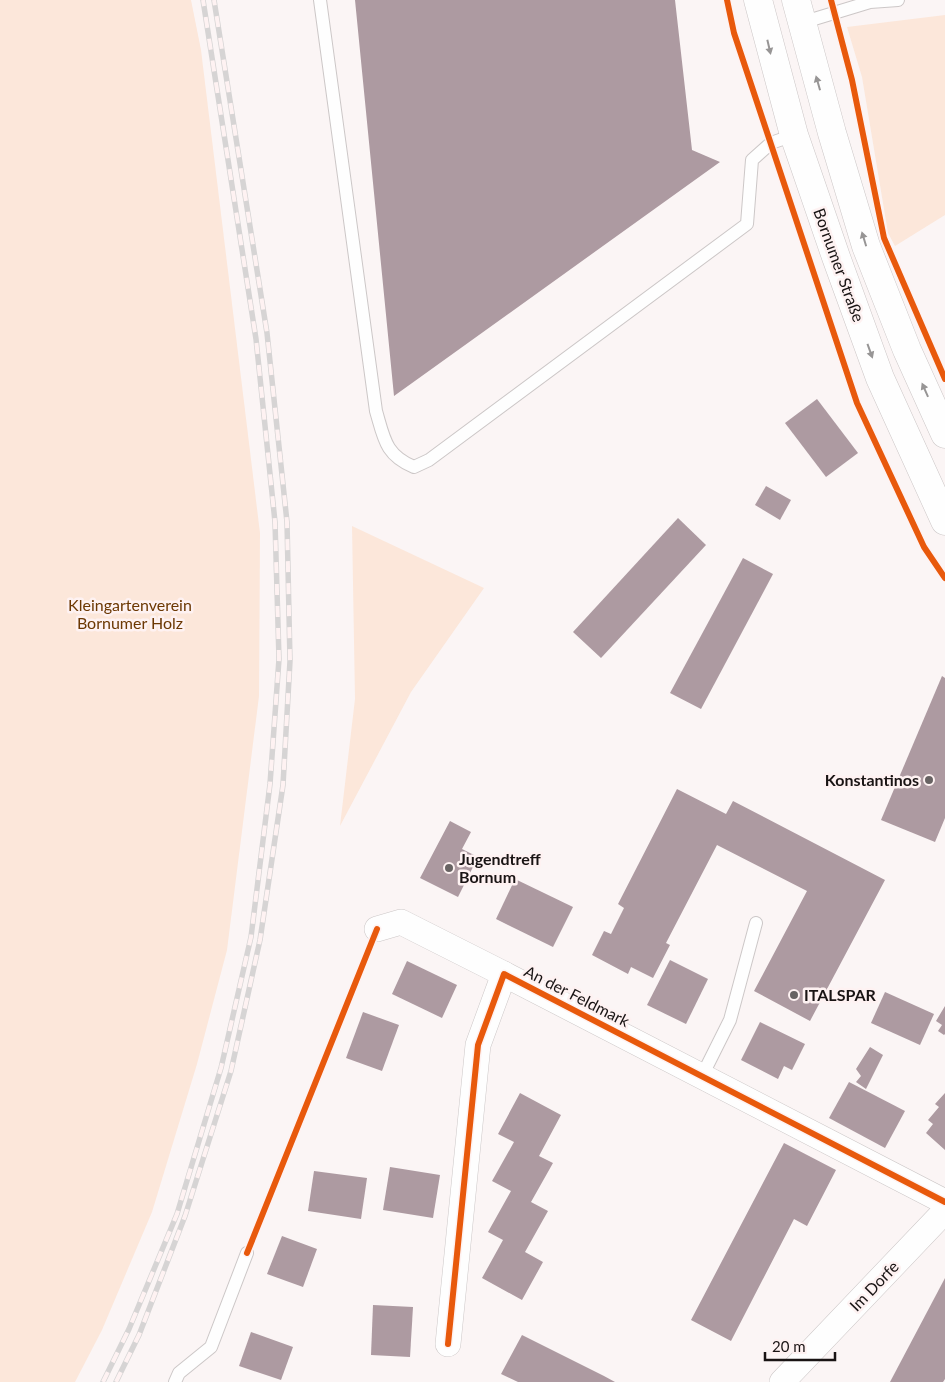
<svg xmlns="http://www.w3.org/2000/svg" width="945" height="1382" font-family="Lato,sans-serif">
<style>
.green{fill:#fce7da}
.building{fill:#ad9aa1}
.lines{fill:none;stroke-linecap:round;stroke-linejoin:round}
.lane-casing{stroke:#ccc7c7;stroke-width:14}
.street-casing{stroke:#ccc7c7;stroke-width:26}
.secondary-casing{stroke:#ccc7c7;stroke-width:29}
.lane{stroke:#fefefe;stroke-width:12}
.street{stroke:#fefefe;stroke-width:25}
.secondary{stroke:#fefefe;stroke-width:28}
.rail-casing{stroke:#d6d4d4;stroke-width:5.5}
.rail{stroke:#fef2f2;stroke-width:4;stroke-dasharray:11;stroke-linecap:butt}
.cycleway-casing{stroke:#fef2f2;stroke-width:9}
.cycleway{stroke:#e8590c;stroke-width:6}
.oneway{fill:#979595}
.poi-dot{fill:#686363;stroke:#fef2f2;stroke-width:2}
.labels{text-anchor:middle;stroke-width:5;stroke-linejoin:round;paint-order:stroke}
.street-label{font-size:16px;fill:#191414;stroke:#fef2f2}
.park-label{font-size:16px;fill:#6c3803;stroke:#fef2f2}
.poi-label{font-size:16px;font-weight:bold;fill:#191414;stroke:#fef2f2;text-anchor:start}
</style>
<rect width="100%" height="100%" fill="#fbf5f5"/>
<g class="green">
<polygon points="0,0 191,0 201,50 260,533 259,696 227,950 197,1064 152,1212 102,1330 75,1382 0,1382"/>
<polygon points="945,15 945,215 895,246 888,233 862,77 847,27"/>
<polygon points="352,526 484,588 411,692 340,826 355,699"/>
</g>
<g class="building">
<polygon points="355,0 675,0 692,150 720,162 394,396"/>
<polygon points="817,399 858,453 826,477 785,423"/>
<polygon points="766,486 791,500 780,520 755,505"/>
<polygon points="678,518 706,545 601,658 573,632"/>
<polygon points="743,558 773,574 701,709 670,693"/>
<polygon points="942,676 945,678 945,818 935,842 881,820"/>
<polygon points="677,789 726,814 733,801 885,880 810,1021 754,991 807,891 717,845 666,943 670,945 653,978 631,967 628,974 592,955 604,931 611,934 624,908 618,904"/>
<polygon points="450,821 471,832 462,849 478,857 458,897 420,878"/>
<polygon points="515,879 573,907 553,947 496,919"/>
<polygon points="670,960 708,979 686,1024 647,1005"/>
<polygon points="407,961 457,985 442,1018 392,994"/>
<polygon points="885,992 934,1014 920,1045 871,1023"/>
<polygon points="945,1006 945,1034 944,1035 938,1031 942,1025 936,1021"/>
<polygon points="363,1012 399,1025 382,1071 346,1058"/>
<polygon points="760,1022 805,1044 792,1070 784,1066 778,1079 741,1060"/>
<polygon points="870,1047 883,1055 866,1089 856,1082 861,1076 856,1069"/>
<polygon points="849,1082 905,1111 885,1148 829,1118"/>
<polygon points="520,1093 561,1115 539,1156 553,1163 531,1202 548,1211 525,1252 543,1262 522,1300 482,1278 503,1240 488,1232 511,1191 492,1181 514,1142 498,1134"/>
<polygon points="945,1093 945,1150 926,1133 933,1124 928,1120 939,1107 935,1104"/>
<polygon points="784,1143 836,1170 807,1226 794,1219 731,1341 691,1320"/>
<polygon points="390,1167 440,1175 433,1218 383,1210"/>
<polygon points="314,1171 367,1178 361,1219 308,1211"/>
<polygon points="282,1236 317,1249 303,1287 267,1274"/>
<polygon points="945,1278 945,1379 943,1382 890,1382"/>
<polygon points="373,1305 413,1307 410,1357 371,1355"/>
<polygon points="251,1332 293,1347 281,1380 239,1366"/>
<polygon points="522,1335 604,1376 615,1382 518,1382 501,1374"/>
</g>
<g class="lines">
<defs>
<g id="lane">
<path d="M320,0L376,411C384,438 385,455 414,467L429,460L747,224L752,160L771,143L794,135"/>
<polyline points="801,23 870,2 898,0"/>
<polyline points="702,1076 730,1020 756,923"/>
<polyline points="175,1382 179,1373 211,1347 247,1253"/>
</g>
<g id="street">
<polyline points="377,929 401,922 504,974"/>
<polyline points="448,1344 478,1045 504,974 945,1202"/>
<polyline points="782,1382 945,1211"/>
</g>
<g id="secondary">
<polyline points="758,0 794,135 836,257 880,378 945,521"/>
<polyline points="796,0 832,133 866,246 907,350 945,434"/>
</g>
</defs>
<use href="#lane" class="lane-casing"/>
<use href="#street" class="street-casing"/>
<use href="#secondary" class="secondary-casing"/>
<use href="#lane" class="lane"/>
<use href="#street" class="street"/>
<use href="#secondary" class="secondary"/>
<defs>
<g id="rail">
<polyline points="103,1382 129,1329 177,1214 221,1068 251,937 270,784 279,659 275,522 256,339 203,0"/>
<polyline points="116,1382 139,1335 185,1216 231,1071 260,940 283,785 290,661 287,522 267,333 214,0"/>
</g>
</defs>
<use href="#rail" class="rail-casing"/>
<use href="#rail" class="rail"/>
<defs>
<g id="cycleway">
<polyline points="727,0 734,33 857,403 924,547 945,578"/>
<polyline points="831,0 852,80 884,238 945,379"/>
<polyline points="247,1253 377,929"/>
<polyline points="448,1344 478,1045 504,974 945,1202"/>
</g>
</defs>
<use href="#cycleway" class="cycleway-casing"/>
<use href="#cycleway" class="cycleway"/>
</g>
<defs><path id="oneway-solid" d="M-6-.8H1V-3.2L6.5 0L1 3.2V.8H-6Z" transform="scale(1.25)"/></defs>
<g class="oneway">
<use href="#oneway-solid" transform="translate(769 47) rotate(77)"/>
<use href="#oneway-solid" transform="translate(818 83) rotate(-106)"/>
<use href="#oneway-solid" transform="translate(864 239) rotate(-107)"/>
<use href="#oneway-solid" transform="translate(870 351) rotate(70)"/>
<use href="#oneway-solid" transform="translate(925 390) rotate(-114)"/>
</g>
<g class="poi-dot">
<circle cx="929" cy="780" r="5"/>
<circle cx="449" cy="868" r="5"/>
<circle cx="794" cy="995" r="5"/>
</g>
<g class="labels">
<g class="street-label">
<text transform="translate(839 265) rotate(70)" y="6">Bornumer Straße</text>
<text transform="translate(577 996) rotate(27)" y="6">An der Feldmark</text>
<text transform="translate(874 1286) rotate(-46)" y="6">Im Dorfe</text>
</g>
<g class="park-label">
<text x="130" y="611">Kleingartenverein<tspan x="130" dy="18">Bornumer Holz</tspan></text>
</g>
<g class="poi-label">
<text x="919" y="786" text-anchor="end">Konstantinos</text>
<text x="459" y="865">Jugendtreff<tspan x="459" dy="18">Bornum</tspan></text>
<text x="804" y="1001">ITALSPAR</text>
</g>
</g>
<path d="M765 1352v8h70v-8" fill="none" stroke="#191414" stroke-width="2.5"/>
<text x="772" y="1352" font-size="15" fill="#191414" stroke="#fef2f2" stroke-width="4" paint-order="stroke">20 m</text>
</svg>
